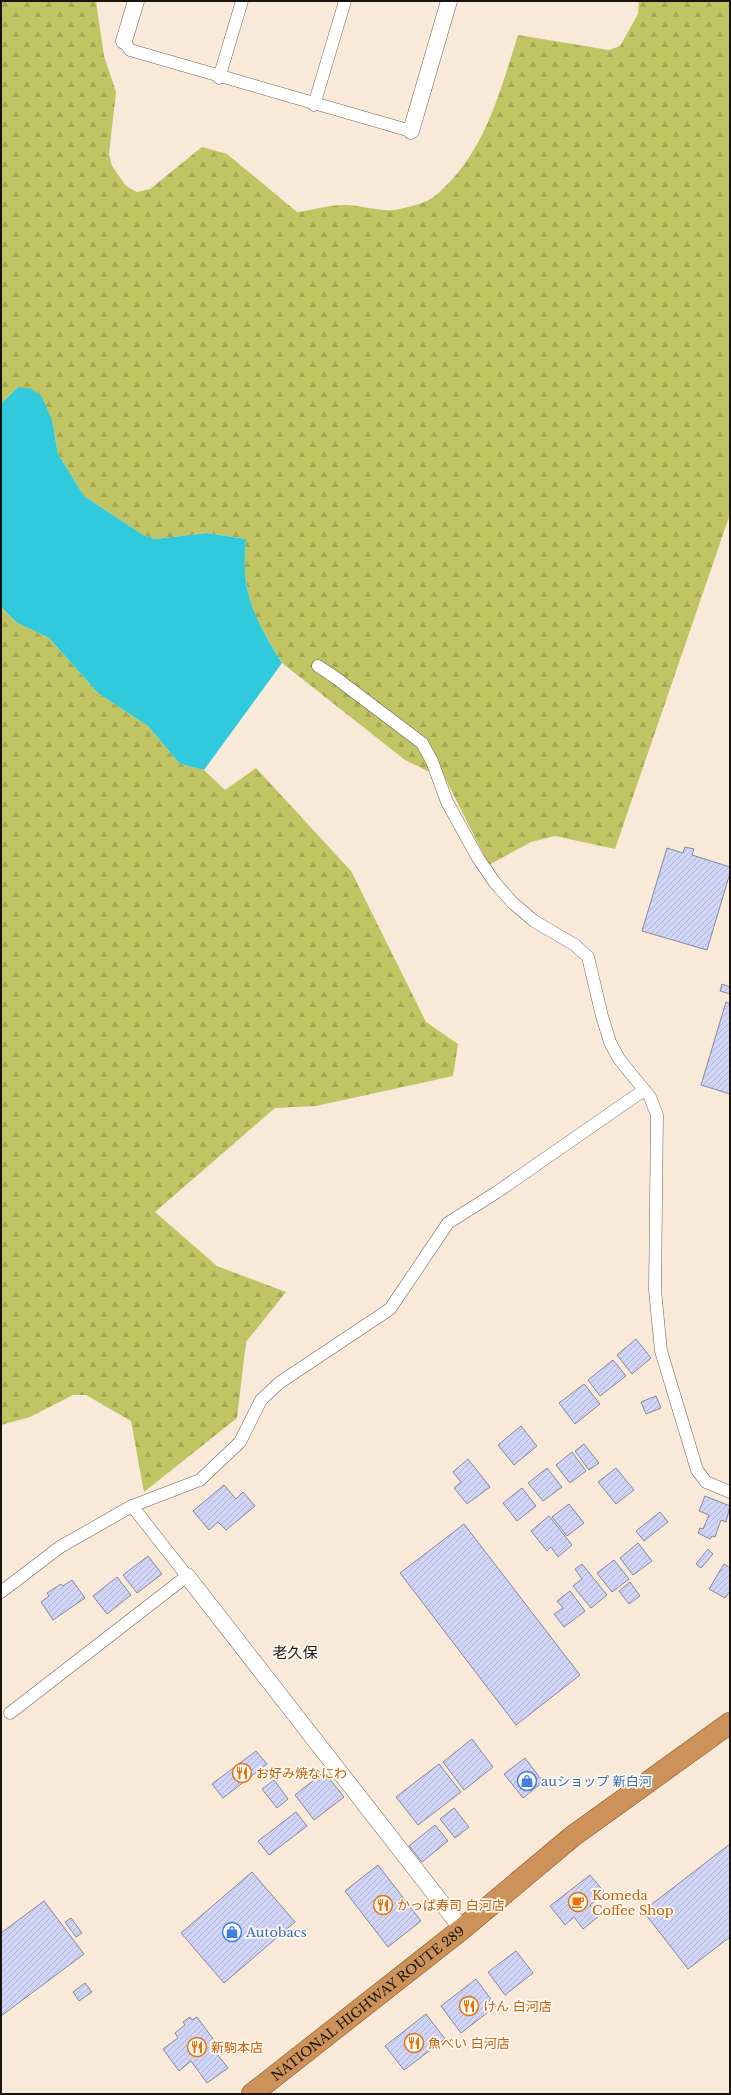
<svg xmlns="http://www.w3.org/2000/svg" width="731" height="2095" font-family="'Libre Baskerville','Noto Sans JP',serif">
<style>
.forest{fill:url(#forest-firs)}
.water{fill:#30cadc}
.building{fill:url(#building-hatch);stroke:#86889a}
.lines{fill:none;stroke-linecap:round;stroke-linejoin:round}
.minor-casing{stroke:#716355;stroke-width:13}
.tertiary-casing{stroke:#716355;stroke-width:17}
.trunk-casing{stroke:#855425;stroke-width:22}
.minor{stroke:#fff;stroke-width:12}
.tertiary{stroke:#fff;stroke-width:16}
.trunk{stroke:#cc925a;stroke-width:21}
.labels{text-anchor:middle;stroke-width:3.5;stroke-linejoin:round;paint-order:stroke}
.food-label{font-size:13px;fill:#c56008;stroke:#fef8f1;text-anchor:start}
.shop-label{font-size:13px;fill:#366cbe;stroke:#fef8f1;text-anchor:start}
.street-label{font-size:13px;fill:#19130e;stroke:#fef8f1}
.quarter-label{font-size:15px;fill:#19130e;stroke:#fef8f1}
</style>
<defs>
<pattern id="forest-firs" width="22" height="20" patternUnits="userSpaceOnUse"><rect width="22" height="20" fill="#c0c463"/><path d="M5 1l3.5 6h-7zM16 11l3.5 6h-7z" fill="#a4a855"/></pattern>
<pattern id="building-hatch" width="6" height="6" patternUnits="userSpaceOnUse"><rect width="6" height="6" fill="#d0d4f7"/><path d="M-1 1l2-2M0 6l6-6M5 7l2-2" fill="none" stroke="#b2b5d3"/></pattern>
</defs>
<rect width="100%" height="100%" fill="#f9e9d8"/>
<g class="forest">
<path d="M1,1H96L104,56L116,92L109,154L112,166L126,186L137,192L150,189L202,147L227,154L297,212C313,210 332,204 348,205C365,206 383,213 400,209C412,206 427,203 436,195C484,155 500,92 518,35L609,50L620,46L638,14L639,1H730V514L615,849L555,836L531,842L489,865L446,780L405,760L282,663L257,621L249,598L243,562L246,539L207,533L155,539L143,535L84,496L58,454L52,420L18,387L1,404Z"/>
<polygon points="1,607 16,622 49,638 98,693 148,726 180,764 204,770 225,790 256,768 351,871 426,1022 458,1044 453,1076 316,1106 275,1108 155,1212 217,1266 286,1292 246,1342 237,1418 144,1492 131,1421 86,1395 73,1395 30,1417 1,1425"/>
</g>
<path class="water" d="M18,387L32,389L42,397L52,420L58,454L84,496L143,535L155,539L207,533L246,539C240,593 255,619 282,663L204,770L180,764L148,726L98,693L49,638L16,622L1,607V404Z"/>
<g class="building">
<polygon points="685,847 694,849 692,855 730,867 730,873 707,950 642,931 667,848 683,853"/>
<polygon points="722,984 730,987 730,994 720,991"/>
<polygon points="726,1002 730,1004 730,1094 701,1085"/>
<polygon points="636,1339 651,1358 632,1374 617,1355"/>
<polygon points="613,1360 626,1376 600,1396 588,1380"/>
<polygon points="584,1384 600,1404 575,1424 559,1403"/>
<polygon points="656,1396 661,1408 646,1414 641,1402"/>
<polygon points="521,1426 537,1446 514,1465 498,1445"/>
<polygon points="584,1444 599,1463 589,1470 575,1451"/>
<polygon points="572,1452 586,1471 570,1483 556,1465"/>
<polygon points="468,1459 490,1487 467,1504 454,1488 461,1482 453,1472"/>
<polygon points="547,1468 562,1487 543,1501 528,1483"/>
<polygon points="616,1468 634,1490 616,1504 598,1482"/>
<polygon points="224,1485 236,1499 243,1492 255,1506 226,1530 218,1522 209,1530 193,1511"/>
<polygon points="522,1488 536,1506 517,1521 503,1503"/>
<polygon points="705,1496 730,1506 726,1522 721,1520 715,1537 712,1536 710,1539 698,1533 700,1528 703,1529 709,1515 699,1511"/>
<polygon points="569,1504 584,1523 567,1536 552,1517"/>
<polygon points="660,1512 668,1522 644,1541 636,1531"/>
<polygon points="549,1516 572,1545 558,1557 551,1547 547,1551 531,1531"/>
<polygon points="464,1524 580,1675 516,1725 400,1573"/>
<polygon points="638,1543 652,1561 633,1575 620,1558"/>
<polygon points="708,1549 713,1554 701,1568 696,1564"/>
<polygon points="148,1556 162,1574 137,1593 123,1575"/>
<polygon points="614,1560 629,1579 612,1592 597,1573"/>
<polygon points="582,1564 607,1595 591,1608 573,1586 582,1579 575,1569"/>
<polygon points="724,1564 730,1568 730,1591 725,1598 709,1589"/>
<polygon points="117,1577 131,1595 107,1614 93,1596"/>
<polygon points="72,1580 85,1598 53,1620 41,1602 49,1596 47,1593 61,1584 63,1586"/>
<polygon points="630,1582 640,1596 629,1604 619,1591"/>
<polygon points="570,1591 585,1611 564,1627 554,1614 563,1608 557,1601"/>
<polygon points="472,1739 493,1767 464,1790 443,1762"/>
<polygon points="256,1751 267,1764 223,1798 212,1784"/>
<polygon points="525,1758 543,1782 523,1798 504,1774"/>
<polygon points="439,1764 461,1792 418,1825 396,1797"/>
<polygon points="324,1772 344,1797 314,1820 295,1795"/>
<polygon points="274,1780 288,1799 277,1808 262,1789"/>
<polygon points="454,1808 469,1827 455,1838 440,1819"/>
<polygon points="296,1812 307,1826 269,1855 258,1841"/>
<polygon points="435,1825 448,1841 422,1862 409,1846"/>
<polygon points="730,1844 730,1937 688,1969 643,1911"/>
<polygon points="378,1865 421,1921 388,1947 345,1891"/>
<polygon points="252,1872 295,1922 224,1983 181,1933"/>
<polygon points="590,1875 605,1893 590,1905 599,1916 583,1929 574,1917 565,1925 550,1906"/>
<polygon points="44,1901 84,1954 1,2016 1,1933"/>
<polygon points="71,1918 82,1933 76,1937 65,1922"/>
<polygon points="516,1951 533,1973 505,1995 488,1972"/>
<polygon points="476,1979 496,2006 461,2033 441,2006"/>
<polygon points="85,1983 92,1992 79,2001 73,1992"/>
<polygon points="426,2014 445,2039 404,2070 385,2046"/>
<polygon points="190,2017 192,2020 197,2017 219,2047 214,2050 228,2068 207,2083 191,2061 179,2071 163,2049 178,2038 175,2033 185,2025 183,2022"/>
</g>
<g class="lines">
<defs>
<g id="minor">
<polyline points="124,41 130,50 411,131"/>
<polyline points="219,78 242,1"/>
<polyline points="314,105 345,1"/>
<polyline points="318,666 336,678 422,743 432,761 447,802 478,858 495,883 513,903 534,921 575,945 588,957 602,1016 610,1042 619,1059 650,1097 657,1115 655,1290 661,1351 697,1470 706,1482 730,1492"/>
<polyline points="1,1592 60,1547 132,1506 200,1480 240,1442 261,1400 279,1383 390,1309 448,1223 497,1192 644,1090"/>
<polyline points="10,1713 187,1576 132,1506"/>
</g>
<g id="tertiary">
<polyline points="124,41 136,1"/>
<polyline points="411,131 449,1"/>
<polyline points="187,1576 462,1929"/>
</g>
<g id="trunk">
<path id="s1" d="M252,2094L462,1929L573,1836L730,1723"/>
</g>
</defs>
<use href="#minor" class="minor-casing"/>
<use href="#tertiary" class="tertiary-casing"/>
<use href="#trunk" class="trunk-casing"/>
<use href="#minor" class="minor"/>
<use href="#tertiary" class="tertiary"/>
<use href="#trunk" class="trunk"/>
</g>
<defs>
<symbol id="restaurant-ring" viewBox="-11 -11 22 22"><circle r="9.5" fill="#fef8f1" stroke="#e8710a" stroke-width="1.5"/><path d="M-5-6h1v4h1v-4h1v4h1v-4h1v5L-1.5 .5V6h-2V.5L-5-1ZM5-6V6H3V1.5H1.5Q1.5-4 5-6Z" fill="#e8710a"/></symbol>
<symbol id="shop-ring" viewBox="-11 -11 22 22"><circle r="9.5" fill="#fef8f1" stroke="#3f7fe0" stroke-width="1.5"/><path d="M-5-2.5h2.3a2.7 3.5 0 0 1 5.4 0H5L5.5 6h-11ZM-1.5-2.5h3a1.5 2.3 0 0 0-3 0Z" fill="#3f7fe0"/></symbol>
<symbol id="cafe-ring" viewBox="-11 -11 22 22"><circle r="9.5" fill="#fef8f1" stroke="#e8710a" stroke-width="1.5"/><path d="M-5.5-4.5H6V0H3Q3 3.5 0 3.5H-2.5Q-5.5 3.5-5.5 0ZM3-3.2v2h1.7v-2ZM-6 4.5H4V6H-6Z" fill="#e8710a"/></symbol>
</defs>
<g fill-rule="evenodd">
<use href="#restaurant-ring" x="231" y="1762" width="22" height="22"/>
<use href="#shop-ring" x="516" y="1770" width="22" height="22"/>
<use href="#cafe-ring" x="567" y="1891" width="22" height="22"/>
<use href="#restaurant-ring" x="372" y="1894" width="22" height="22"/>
<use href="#shop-ring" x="221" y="1921" width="22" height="22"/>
<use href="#restaurant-ring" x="458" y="1995" width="22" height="22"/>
<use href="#restaurant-ring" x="403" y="2032" width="22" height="22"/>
<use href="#restaurant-ring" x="186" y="2036" width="22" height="22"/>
</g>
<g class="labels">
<g class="food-label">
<text x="256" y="1778">お好み焼なにわ</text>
<text x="592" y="1900">Komeda<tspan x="592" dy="15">Coffee Shop</tspan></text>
<text x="397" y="1910">かっぱ寿司 白河店</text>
<text x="483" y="2011">けん 白河店</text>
<text x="428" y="2048">魚べい 白河店</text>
<text x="211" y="2052">新駒本店</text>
</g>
<g class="shop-label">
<text x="541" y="1786">auショップ 新白河</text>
<text x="246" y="1937">Autobacs</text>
</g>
<g class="street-label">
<text dy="5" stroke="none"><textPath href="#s1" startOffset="147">NATIONAL HIGHWAY ROUTE 289</textPath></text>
</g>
<g class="quarter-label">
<text x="295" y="1658">老久保</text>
</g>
</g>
<rect width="731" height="2095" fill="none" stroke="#19130e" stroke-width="4"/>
</svg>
